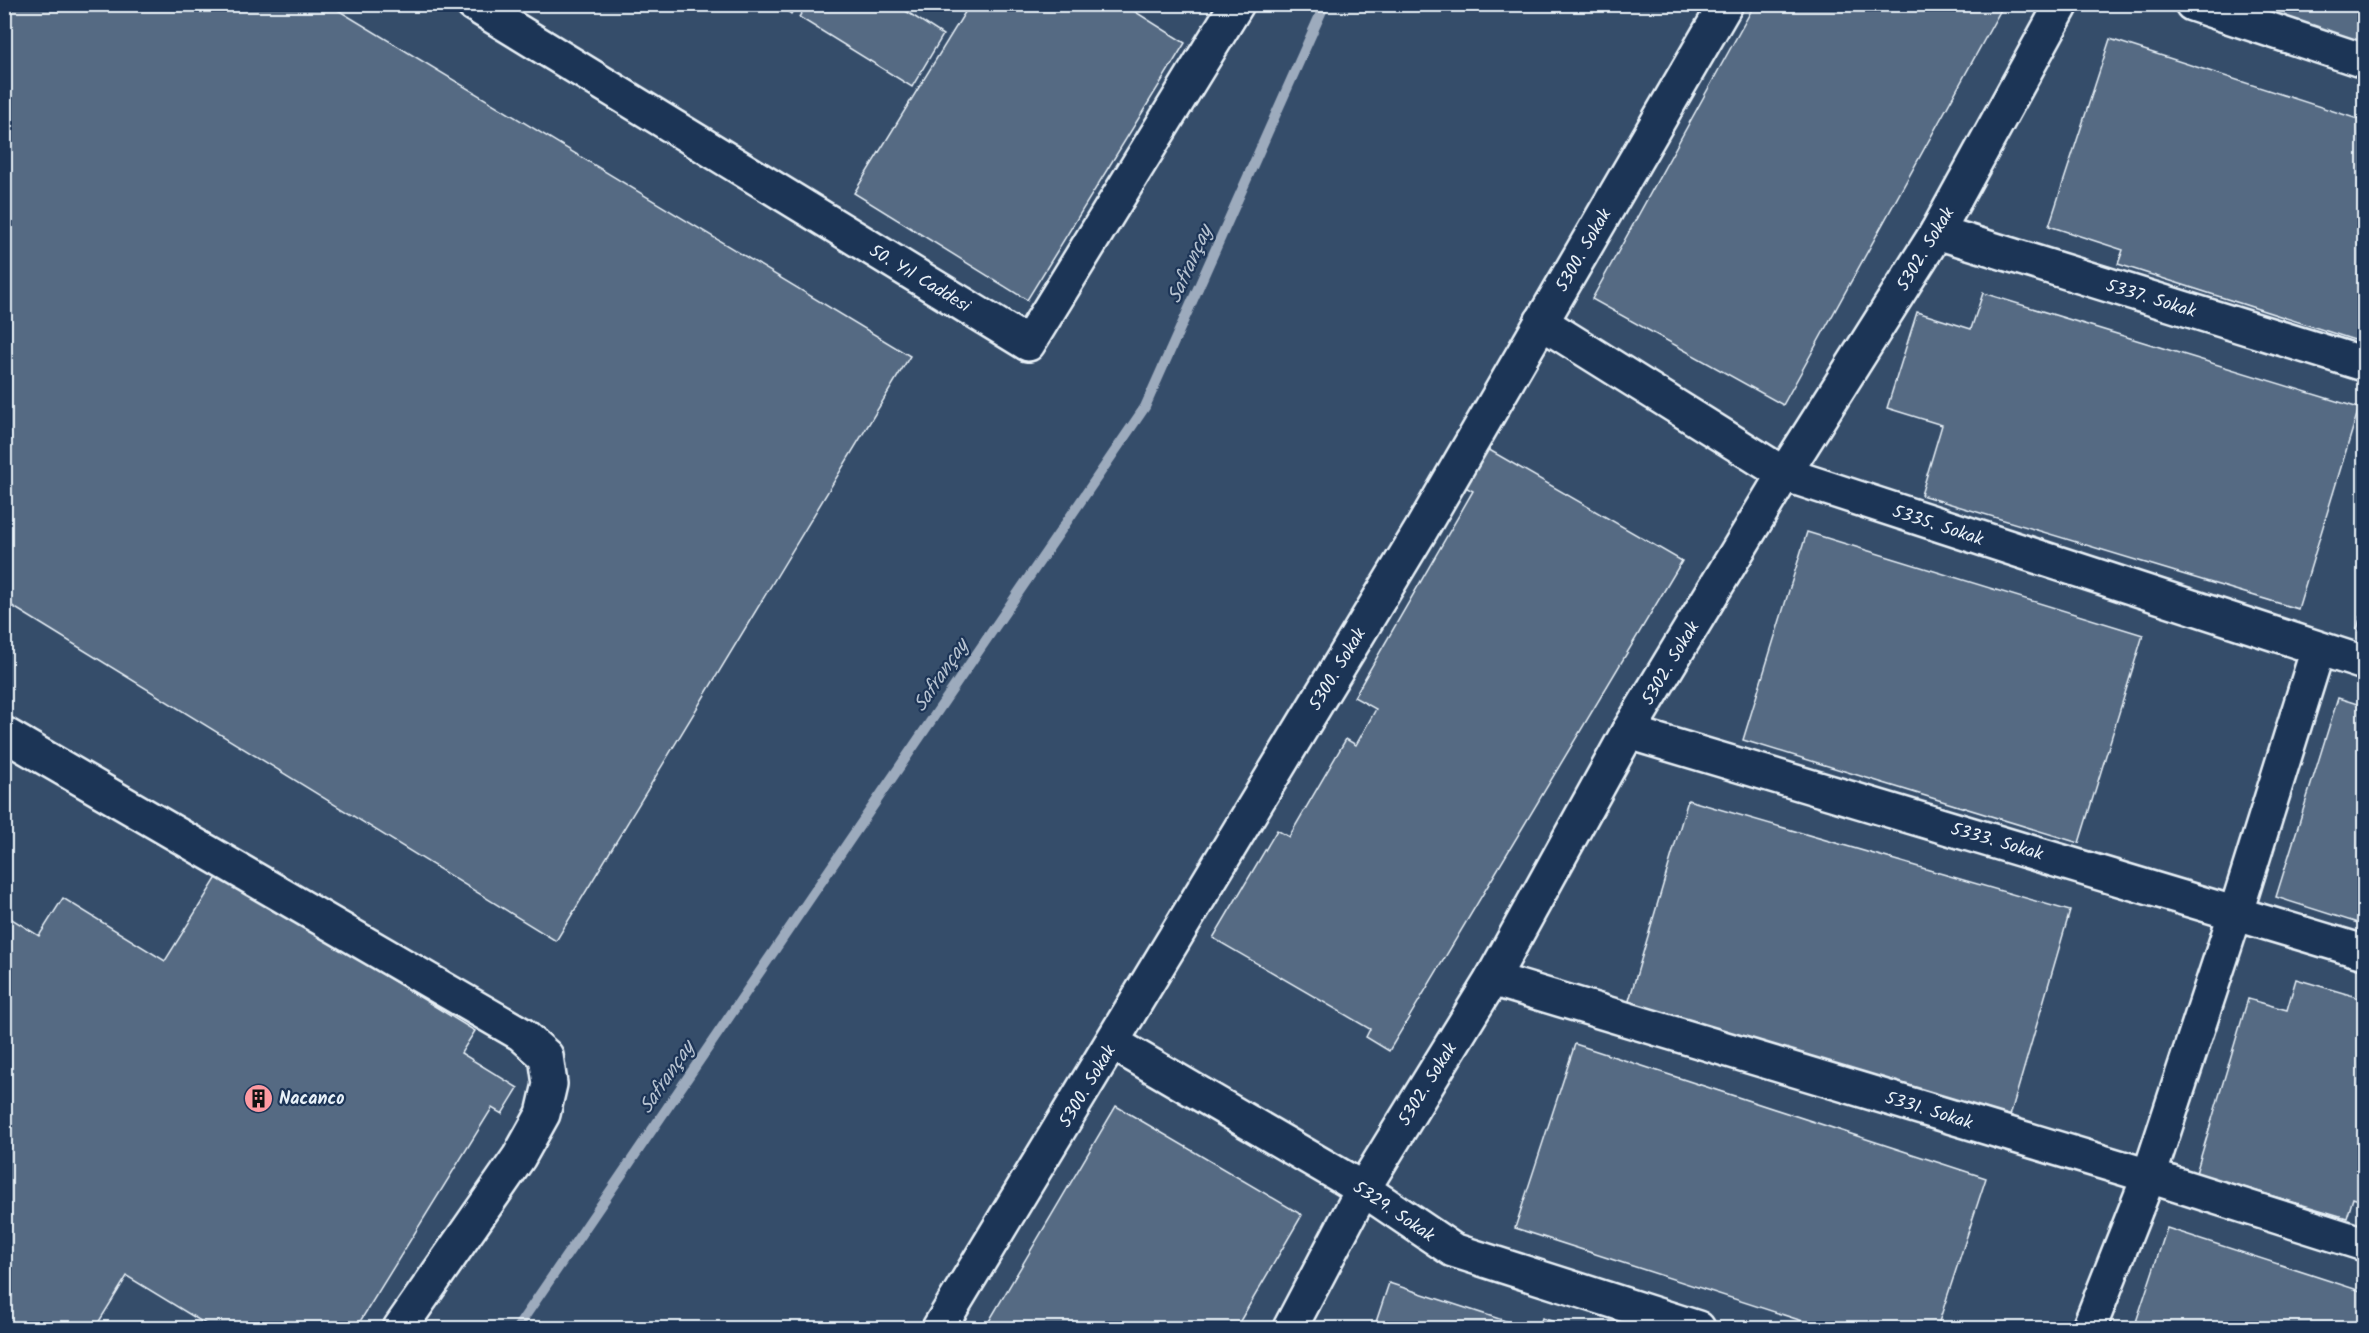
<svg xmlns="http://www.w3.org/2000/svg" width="2369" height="1333" font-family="Kalam,sans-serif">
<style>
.built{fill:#364d6b}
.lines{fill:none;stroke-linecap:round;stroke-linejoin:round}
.stream{stroke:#9dabbd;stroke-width:10}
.building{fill:#556a83;stroke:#e8f1f8;stroke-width:1.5}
.minor-casing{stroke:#e8f1f8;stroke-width:38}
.tertiary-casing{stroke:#e8f1f8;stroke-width:38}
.minor{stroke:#1d3557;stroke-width:33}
.tertiary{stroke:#1d3557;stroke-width:33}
.labels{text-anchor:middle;stroke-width:4.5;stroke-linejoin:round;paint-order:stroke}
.street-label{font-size:18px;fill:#e8f1f8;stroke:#1d3557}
.poi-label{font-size:18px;font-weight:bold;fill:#e8f1f8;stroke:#1d3557;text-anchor:start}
.water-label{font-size:20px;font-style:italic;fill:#b6c2d0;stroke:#1d3557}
</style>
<rect width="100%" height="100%" fill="#294061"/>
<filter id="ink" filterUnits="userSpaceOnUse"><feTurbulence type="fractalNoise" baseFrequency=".0167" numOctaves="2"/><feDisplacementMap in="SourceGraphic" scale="12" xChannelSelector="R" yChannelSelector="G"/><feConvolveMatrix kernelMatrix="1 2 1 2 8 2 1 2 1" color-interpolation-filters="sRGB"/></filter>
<g filter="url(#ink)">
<rect class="built" x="5" y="5" width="2359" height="1323"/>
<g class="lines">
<polyline class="stream" points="517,1328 1145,407 1325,4"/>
</g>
<g class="building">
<polygon points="4,4 328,4 910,356 556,941 4,601"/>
<polygon points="777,4 797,4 791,14"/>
<polygon points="807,4 895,4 943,35 912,87 799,17"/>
<polygon points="970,4 1123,4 1185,43 1027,300 854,193"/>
<polygon points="1755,4 2004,4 1783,405 1592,299"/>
<polygon points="2364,4 2364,53 2202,5"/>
<polygon points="2110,39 2364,121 2364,343 2118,264 2123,250 2049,226"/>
<polygon points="1983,293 2359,408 2298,609 1921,495 1942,425 1887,408 1917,312 1971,329"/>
<polygon points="1479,444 1682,561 1389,1051 1366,1037 1370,1029 1213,938 1277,830 1289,837 1346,739 1356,745 1376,709 1354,697 1473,491 1456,482"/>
<polygon points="1807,532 2143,635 2079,843 1743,740"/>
<polygon points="2364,603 2364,632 2357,630"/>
<polygon points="2338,698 2364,706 2364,925 2276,897"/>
<polygon points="1688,800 2070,911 2010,1116 1628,1004"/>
<polygon points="219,874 475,1031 461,1053 518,1088 502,1114 492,1108 356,1328 212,1328 127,1276 95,1328 4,1328 4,914 39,936 63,898 165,961"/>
<polygon points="2296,979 2364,999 2364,1202 2353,1198 2347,1218 2196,1173 2248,999 2287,1010"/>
<polygon points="1575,1044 1986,1178 1937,1328 1824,1328 1515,1228"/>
<polygon points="1116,1106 1302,1215 1236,1328 985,1328"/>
<polygon points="2167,1228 2364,1292 2364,1328 2134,1328"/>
<polygon points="1389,1283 1527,1328 1374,1328"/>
<polygon points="1542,1318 1574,1328 1539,1328"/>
</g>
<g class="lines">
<defs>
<g id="minor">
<polyline points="2192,4 2364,61"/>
<polyline points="1937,232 2364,364"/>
<polyline points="1541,322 1784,474 2364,663"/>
<polyline points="1628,732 2364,952"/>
<polyline points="4,734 521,1034 546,1056 550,1084 543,1114 519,1157 400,1328"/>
<polyline points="1492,979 2149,1176 2364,1244"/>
<polyline points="1113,1043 1363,1189 1453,1250 1698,1328"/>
<polyline points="939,1328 1421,530 1726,4"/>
<polyline points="1290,1328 1363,1189 1492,979 1628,732 1784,474 1937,232 2062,4"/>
<polyline points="2089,1328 2149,1176 2236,912 2318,649"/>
</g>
<polyline id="tertiary" points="473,4 1028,344 1237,4"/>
</defs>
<use href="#minor" class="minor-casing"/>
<use href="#tertiary" class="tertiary-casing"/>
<use href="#minor" class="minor"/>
<use href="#tertiary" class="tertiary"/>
</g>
</g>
<defs>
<symbol id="building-disc" viewBox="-11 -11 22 22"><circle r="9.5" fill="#ff9aa2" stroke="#1d3557"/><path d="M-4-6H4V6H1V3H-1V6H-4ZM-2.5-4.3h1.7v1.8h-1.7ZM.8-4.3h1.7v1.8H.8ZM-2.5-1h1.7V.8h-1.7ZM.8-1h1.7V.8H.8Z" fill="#111"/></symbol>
</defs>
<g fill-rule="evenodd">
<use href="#building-disc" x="242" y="1082" width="33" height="33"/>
</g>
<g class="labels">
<g class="street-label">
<text transform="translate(1925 249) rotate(-59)" y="6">5302. Sokak</text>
<text transform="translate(1583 250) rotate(-60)" y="6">5300. Sokak</text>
<text transform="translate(920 278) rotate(31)" y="6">50. Yıl Caddesi</text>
<text transform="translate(2151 298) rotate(17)" y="6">5337. Sokak</text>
<text transform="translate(1938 525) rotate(18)" y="6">5335. Sokak</text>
<text transform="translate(1670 663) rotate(-59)" y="6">5302. Sokak</text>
<text transform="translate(1337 669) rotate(-59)" y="6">5300. Sokak</text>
<text transform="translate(1997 841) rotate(16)" y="6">5333. Sokak</text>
<text transform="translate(1427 1084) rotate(-58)" y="6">5302. Sokak</text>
<text transform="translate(1087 1086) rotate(-59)" y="6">5300. Sokak</text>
<text transform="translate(1929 1110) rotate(17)" y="6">5331. Sokak</text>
<text transform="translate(1394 1211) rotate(34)" y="6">5329. Sokak</text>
</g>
<g class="poi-label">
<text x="279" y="1104">Nacanco</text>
</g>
<g class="water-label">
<text transform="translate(1189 264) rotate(-66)" y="7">Safrançay</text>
<text transform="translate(940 675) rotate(-56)" y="7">Safrançay</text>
<text transform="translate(666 1077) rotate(-56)" y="7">Safrançay</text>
</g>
</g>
<rect width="2369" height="1333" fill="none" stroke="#1d3557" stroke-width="24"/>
<rect x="12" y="12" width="2345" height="1309" fill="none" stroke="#e8f1f8" stroke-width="2" filter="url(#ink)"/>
</svg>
